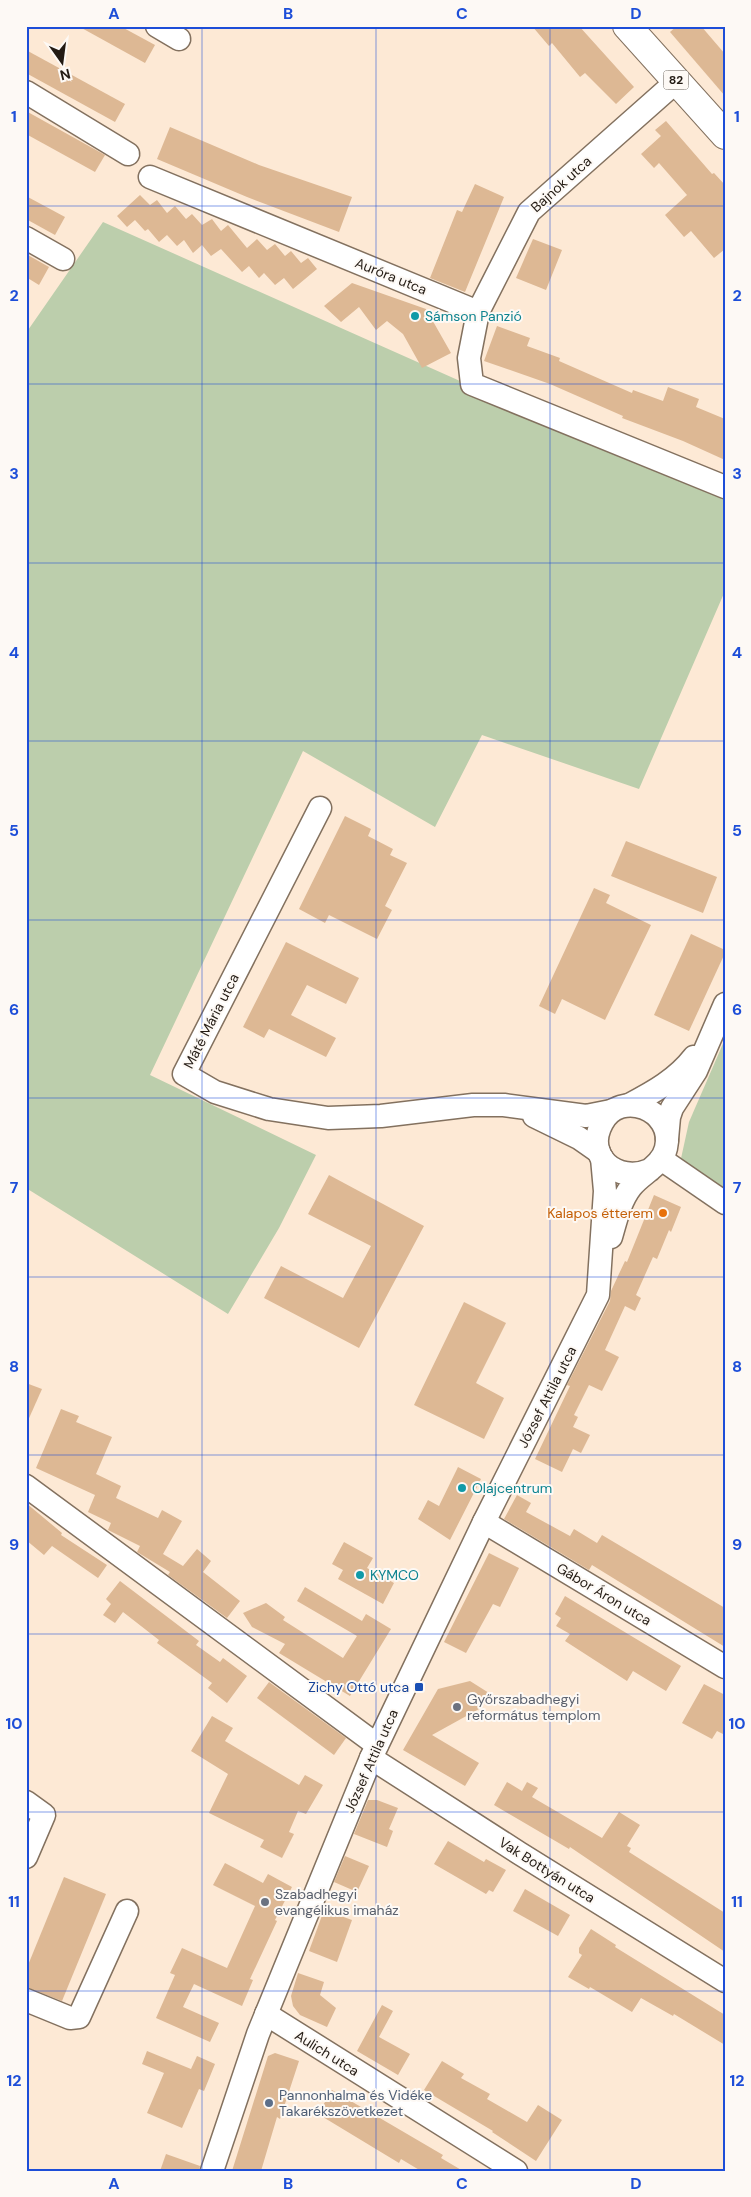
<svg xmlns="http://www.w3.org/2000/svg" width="751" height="2197" font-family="'DM Sans',sans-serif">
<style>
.green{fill:#bcceac}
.building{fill:#ddb894}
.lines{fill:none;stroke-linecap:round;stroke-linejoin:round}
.minor-casing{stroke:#83715f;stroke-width:25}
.major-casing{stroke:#83715f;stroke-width:30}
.minor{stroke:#fff;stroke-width:22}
.major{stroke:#fff;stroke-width:28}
.grid{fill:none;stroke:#1d4ed8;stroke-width:1;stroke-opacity:0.55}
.culture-dot{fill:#0f9aa8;stroke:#fdf9f5;stroke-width:2}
.food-dot{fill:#e8710a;stroke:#fdf9f5;stroke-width:2}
.transit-dot{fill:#1a4fb4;stroke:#fdf9f5;stroke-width:2}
.worship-dot{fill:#6b7280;stroke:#fdf9f5;stroke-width:2}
.service-dot{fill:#5c6f8a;stroke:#fdf9f5;stroke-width:2}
.labels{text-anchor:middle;stroke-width:4;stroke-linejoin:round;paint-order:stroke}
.shield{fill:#fdf9f5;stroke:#645e58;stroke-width:1}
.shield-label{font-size:12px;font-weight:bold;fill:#231b14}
.street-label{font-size:14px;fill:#231b14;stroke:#fdf9f5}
.culture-label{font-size:14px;fill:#0d838f;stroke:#fdf9f5;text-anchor:start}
.food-label{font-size:14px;fill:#c56008;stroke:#fdf9f5;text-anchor:end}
.transit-label{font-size:14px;fill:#164399;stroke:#fdf9f5;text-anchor:end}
.worship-label{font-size:14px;fill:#5b616d;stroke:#fdf9f5;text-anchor:start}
.service-label{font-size:14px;fill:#4e5e75;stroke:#fdf9f5;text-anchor:start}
.neatline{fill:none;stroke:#1d4ed8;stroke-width:2}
.grid-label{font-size:16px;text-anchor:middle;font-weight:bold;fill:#1d4ed8}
</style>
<rect width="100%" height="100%" fill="#fde9d5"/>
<g class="green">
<polygon points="103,222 725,499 725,591 639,789 482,735 435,827 303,751 150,1075 316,1155 279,1228 228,1314 26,1188 26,333"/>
<polygon points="725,1039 725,1194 680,1163 689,1122"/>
</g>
<g class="building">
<polygon points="78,26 120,26 155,45 145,63"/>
<polygon points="532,26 579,26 634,87 616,104 585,73 580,77 552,43 549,46"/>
<polygon points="677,26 701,26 725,54 725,96 670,32"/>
<polygon points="26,50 125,104 115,122 26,73"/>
<polygon points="26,111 105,155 95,172 26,134"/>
<polygon points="666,121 712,174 714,173 725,185 725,249 714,258 691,231 684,237 665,215 687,195 659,163 654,168 641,154 661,136 655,130"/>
<polygon points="170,127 259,165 352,197 339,232 247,197 157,159"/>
<polygon points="475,184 504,197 465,292 430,278 457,210 462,212"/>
<polygon points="140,195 150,205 157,200 167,213 175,206 186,219 192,214 202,225 212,219 221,231 228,225 247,248 257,239 267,250 275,244 285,256 291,251 301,263 308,258 317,269 293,289 284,278 275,285 264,273 259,278 249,266 242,272 221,249 211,256 202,245 193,253 184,240 177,246 167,235 159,242 148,229 145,231 135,220 127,227 117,216"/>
<polygon points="26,196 65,217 55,235 26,219"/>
<polygon points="533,239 562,250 546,290 516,278"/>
<polygon points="26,254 49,267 39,285 26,277"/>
<polygon points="352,283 426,309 451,353 422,368 403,334 387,321 376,330 359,307 341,322 324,306"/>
<polygon points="497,326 530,338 527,346 560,358 559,361 632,393 633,390 663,401 668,387 699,399 696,407 725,419 725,460 683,441 622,418 623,416 550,384 484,361"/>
<polygon points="345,816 371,829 368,836 393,849 390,855 407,863 385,906 392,910 377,939 329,915 325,923 299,909"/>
<polygon points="626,841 717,877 703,913 611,876"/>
<polygon points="594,888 610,895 606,903 651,925 605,1020 562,999 555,1014 539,1006"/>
<polygon points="691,934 725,950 725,953 689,1031 654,1015"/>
<polygon points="286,942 359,978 346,1004 307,985 291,1015 336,1038 326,1057 269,1029 264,1038 243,1027"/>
<polygon points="329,1175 424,1226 359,1348 264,1298 281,1266 343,1298 371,1246 308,1214"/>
<polygon points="654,1195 681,1207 671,1232 669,1230 657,1259 653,1257 636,1295 641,1298 635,1311 625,1306 605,1350 619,1357 602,1391 589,1385 574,1415 578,1417 573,1427 590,1435 581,1453 573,1449 562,1472 535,1459 570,1386 567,1385 610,1301 611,1291 625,1261 627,1262"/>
<polygon points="464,1302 506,1323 476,1383 504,1398 484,1439 414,1405"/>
<polygon points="26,1383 42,1389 26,1425"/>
<polygon points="61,1409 79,1416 76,1422 112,1437 96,1474 121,1486 116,1498 158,1518 162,1510 182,1521 163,1554 183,1566 197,1549 211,1561 203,1572 240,1601 227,1618 168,1575 170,1572 137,1552 140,1546 108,1530 111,1523 88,1512 95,1495 36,1468"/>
<polygon points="458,1467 481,1479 450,1540 418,1519 428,1500 439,1506"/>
<polygon points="517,1495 531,1503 526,1512 570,1536 574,1529 597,1543 602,1535 725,1608 725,1647 592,1565 589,1570 504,1519"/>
<polygon points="26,1503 62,1533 61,1535 107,1565 98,1578 52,1546 44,1555 26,1540"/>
<polygon points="344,1542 373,1558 367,1568 394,1583 383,1604 338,1579 343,1570 332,1564"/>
<polygon points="489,1553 519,1568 500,1607 493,1604 466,1653 444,1642"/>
<polygon points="120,1581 199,1641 196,1645 220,1662 223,1658 247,1676 227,1703 208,1688 212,1683 157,1643 159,1640 123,1612 115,1623 103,1615 111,1604 106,1599"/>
<polygon points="305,1587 362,1621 366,1614 391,1629 350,1696 279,1653 285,1644 252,1627 243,1613 266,1603 285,1617 283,1620 343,1658 357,1636 297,1601"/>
<polygon points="565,1596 681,1666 666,1691 633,1671 627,1681 565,1641 570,1634 556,1626 561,1618 555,1614"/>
<polygon points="470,1681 489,1693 479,1709 432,1735 479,1763 465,1786 403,1750 438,1689"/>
<polygon points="269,1682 346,1738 334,1755 257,1698"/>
<polygon points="704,1684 725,1695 725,1735 717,1731 712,1739 682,1723"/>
<polygon points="212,1716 233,1728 225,1741 299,1785 305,1775 323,1785 306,1814 298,1811 289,1832 294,1834 282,1858 260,1847 264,1840 209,1813 228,1774 191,1751"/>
<polygon points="507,1782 522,1791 527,1782 538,1788 532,1797 602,1838 619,1812 640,1825 627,1846 631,1848 629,1852 725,1913 725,1952 570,1847 569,1849 494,1805"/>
<polygon points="368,1800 377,1800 398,1808 389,1829 393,1831 387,1847 354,1834"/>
<polygon points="448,1841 484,1862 486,1859 506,1870 493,1892 489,1890 486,1894 434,1864"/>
<polygon points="345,1856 369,1866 357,1892 334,1882"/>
<polygon points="225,1863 263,1883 268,1874 292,1887 275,1920 277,1921 250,1979 253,1980 242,2006 194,1984 183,2007 219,2023 210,2042 156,2018 175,1975 170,1973 182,1948 227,1968 255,1906 213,1885"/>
<polygon points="64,1877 106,1894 62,2001 26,1987 26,1970"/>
<polygon points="525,1889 570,1915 558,1936 513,1911"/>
<polygon points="324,1910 352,1920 337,1962 309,1951"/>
<polygon points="591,1929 616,1945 615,1947 725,2015 725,2045 674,2014 673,2016 641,1998 632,2012 590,1987 589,1989 568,1977 582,1955 579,1953 579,1948"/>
<polygon points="298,1973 324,1982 320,1995 336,2008 327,2027 300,2015 293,2006 291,1996"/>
<polygon points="382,2005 393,2011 379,2037 410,2054 398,2075 357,2051"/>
<polygon points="147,2051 191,2069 197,2056 215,2064 204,2091 199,2089 182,2128 147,2113 164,2073 142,2064"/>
<polygon points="275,2053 299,2061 280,2119 277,2117 261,2171 232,2171 268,2056"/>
<polygon points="442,2061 464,2074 461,2078 490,2094 487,2099 527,2122 538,2105 562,2120 536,2161 492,2132 493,2131 424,2090"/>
<polygon points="332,2090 443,2155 441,2158 463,2171 421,2171 401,2159 399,2163 318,2114"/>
<polygon points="166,2154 200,2166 199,2171 160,2171"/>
</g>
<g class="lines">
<defs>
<g id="minor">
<polyline points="157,26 179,39"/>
<polyline points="26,92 128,154"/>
<polyline points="150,177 478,312 469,358 472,384 725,487"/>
<polyline points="26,238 63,259"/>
<polyline points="478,312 529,212 677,81"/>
<polyline points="320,808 184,1074 215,1092 269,1109 328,1118 381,1116 473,1105 504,1105 586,1116 611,1111"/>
<path d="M629,1105C654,1092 677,1079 694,1057"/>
<polyline points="534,1116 579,1138 599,1152"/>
<polyline points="667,1139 669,1117 672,1108 696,1071 725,1004"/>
<polyline points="661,1159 725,1203"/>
<path d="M611,1237C616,1220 620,1201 631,1187C642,1173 662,1166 666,1148C675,1110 620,1088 602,1123C584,1156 617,1184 650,1170"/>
<polyline points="26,1486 377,1745"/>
<polyline points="484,1522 725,1667"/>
<polyline points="371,1758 519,1853 725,1981"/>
<polyline points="26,1802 44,1815 26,1857"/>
<polyline points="26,2000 70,2018 79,2017 127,1911"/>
<polyline points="266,2014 516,2171"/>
<polyline points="212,2171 258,2034 371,1758 484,1522 598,1295 605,1191 602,1158"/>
</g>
<polyline id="major" points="627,26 725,135"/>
</defs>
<use href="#minor" class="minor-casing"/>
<use href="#major" class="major-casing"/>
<use href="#minor" class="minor"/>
<use href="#major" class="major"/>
</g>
<path class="grid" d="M202,26V2171M376,26V2171M550,26V2171M26,206H725M26,384H725M26,563H725M26,741H725M26,920H725M26,1098H725M26,1277H725M26,1455H725M26,1634H725M26,1812H725M26,1991H725"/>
<g class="culture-dot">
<circle cx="415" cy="316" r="5"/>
<circle cx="462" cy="1488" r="5"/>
<circle cx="360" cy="1575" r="5"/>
</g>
<circle class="food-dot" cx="663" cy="1213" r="5"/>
<rect class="transit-dot" x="414" y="1682" width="10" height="10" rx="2.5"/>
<g class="worship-dot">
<circle cx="457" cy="1707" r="5"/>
<circle cx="265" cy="1902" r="5"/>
</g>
<circle class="service-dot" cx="269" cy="2103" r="5"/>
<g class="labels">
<rect class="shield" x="663.5" y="70.5" width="25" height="19" rx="4"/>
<g class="shield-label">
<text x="676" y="84">82</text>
</g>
<g class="street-label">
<text transform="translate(561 184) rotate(-42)" y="5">Bajnok utca</text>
<text transform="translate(391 276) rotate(22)" y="5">Auróra utca</text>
<text transform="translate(211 1021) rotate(-63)" y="5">Máté Mária utca</text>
<text transform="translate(547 1397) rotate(-63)" y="5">József Attila utca</text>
<text transform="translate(604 1594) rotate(31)" y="5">Gábor Áron utca</text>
<text transform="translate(371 1761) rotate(-66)" y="5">József Attila utca</text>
<text transform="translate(547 1870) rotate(32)" y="5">Vak Bottyán utca</text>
<text transform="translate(327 2053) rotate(32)" y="5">Aulich utca</text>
</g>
<g class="culture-label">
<text x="425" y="321">Sámson Panzió</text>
<text x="472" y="1493">Olajcentrum</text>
<text x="370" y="1580">KYMCO</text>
</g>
<g class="food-label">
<text x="653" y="1218">Kalapos étterem</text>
</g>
<g class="transit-label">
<text x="409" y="1692">Zichy Ottó utca</text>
</g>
<g class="worship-label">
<text x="467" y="1704">Győrszabadhegyi<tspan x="467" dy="16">református templom</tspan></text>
<text x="275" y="1899">Szabadhegyi<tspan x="275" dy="16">evangélikus imaház</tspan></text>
</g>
<g class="service-label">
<text x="279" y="2100">Pannonhalma és Vidéke<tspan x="279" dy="16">Takarékszövetkezet</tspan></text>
</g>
</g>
<rect width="751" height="2197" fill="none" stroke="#fdf9f5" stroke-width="55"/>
<g transform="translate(62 62) rotate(166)" stroke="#fdf9f5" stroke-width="4" paint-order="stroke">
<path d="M0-4L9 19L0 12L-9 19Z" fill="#231b14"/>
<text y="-8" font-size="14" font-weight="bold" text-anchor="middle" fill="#231b14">N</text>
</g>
<rect x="28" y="28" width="696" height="2142" class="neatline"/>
<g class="grid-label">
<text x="114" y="19">A</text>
<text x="288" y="19">B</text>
<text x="462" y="19">C</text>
<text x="636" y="19">D</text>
<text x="14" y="122">1</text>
<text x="737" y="122">1</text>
<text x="14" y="301">2</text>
<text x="737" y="301">2</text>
<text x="14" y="479">3</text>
<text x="737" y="479">3</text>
<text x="14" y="658">4</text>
<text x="737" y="658">4</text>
<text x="14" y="836">5</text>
<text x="737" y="836">5</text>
<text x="14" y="1015">6</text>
<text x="737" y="1015">6</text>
<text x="14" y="1193">7</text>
<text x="737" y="1193">7</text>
<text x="14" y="1372">8</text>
<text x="737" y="1372">8</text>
<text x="14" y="1550">9</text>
<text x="737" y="1550">9</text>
<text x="14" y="1729">10</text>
<text x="737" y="1729">10</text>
<text x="14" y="1907">11</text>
<text x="737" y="1907">11</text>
<text x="14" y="2086">12</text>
<text x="737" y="2086">12</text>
<text x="114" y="2189">A</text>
<text x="288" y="2189">B</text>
<text x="462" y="2189">C</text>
<text x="636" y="2189">D</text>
</g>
</svg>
